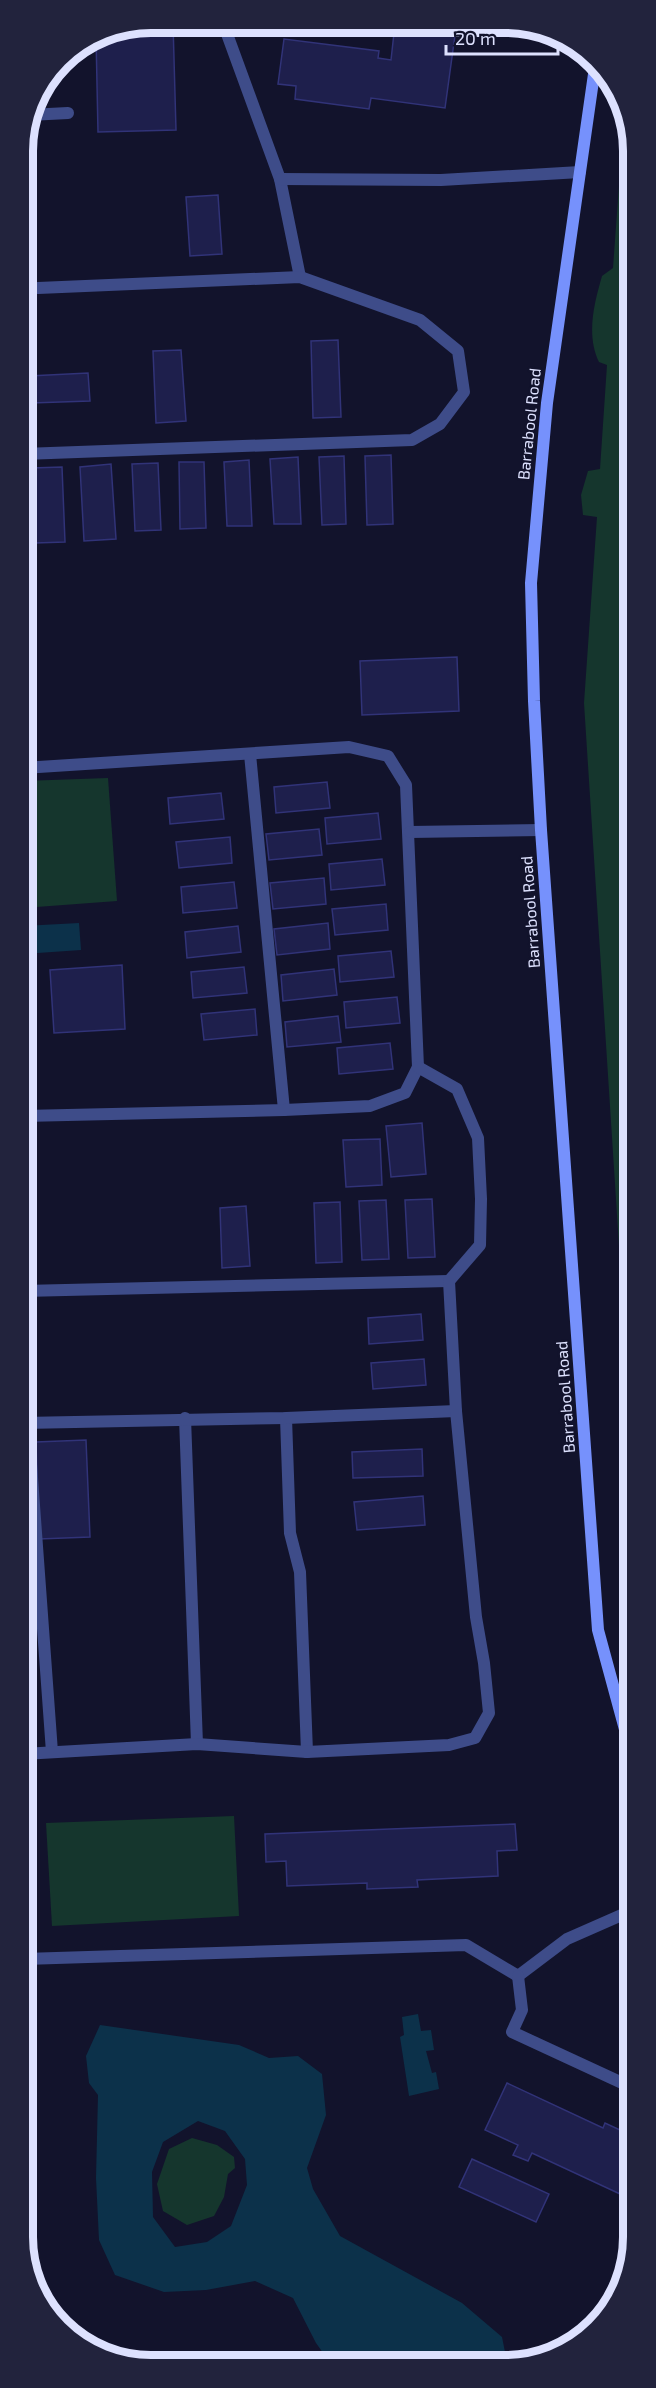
<svg xmlns="http://www.w3.org/2000/svg" width="656" height="2388" font-family="'Exo 2',sans-serif">
<style>
.green{fill:#15362d}
.water{fill:#0c314a;fill-rule:evenodd}
.building{fill:#1e1f4c;stroke:#313378;stroke-width:1.5}
.lines{fill:none;stroke-linecap:round;stroke-linejoin:round}
.lane{stroke:#3e4c89;stroke-width:12}
.secondary{stroke:#7691fc;stroke-width:12}
.labels{text-anchor:middle;stroke-width:4.5;stroke-linejoin:round;paint-order:stroke}
.street-label{font-size:16px;fill:#dde1fe;stroke:#12132c}
.rim{fill:none;stroke:#dde1fe;stroke-width:8}
</style>
<rect width="100%" height="100%" fill="#12132c"/>
<g class="green">
<path d="M624,117L632,134L633,1463L584,703L597,517L583,515L581,495L588,471L600,469L607,365L599,362C586,335 594,304 602,276L613,268Z"/>
<polygon points="108,778 117,901 23,908 23,781"/>
<polygon points="234,1816 239,1916 52,1926 46,1823"/>
<polygon points="192,2138 217,2145 234,2157 235,2168 228,2174 224,2197 214,2216 187,2225 163,2211 157,2184 169,2149"/>
<polygon points="108,2353 163,2363 126,2363"/>
</g>
<g class="water">
<polygon points="79,923 81,950 23,954 23,926"/>
<polygon points="418,2014 421,2031 431,2030 434,2050 426,2051 432,2073 436,2072 439,2089 409,2096 400,2037 404,2035 402,2017"/>
<path d="M100,2025L239,2045L269,2058L298,2056L322,2074L326,2115L307,2168L313,2189L340,2236L462,2303L502,2337L506,2357L504,2364H331L316,2343L293,2298L255,2281L206,2290L164,2292L115,2275L99,2240L96,2178L98,2095L89,2083L86,2056ZM198,2121L225,2131L245,2159L247,2185L231,2226L207,2242L175,2247L153,2217L152,2172L163,2142Z"/>
</g>
<g class="building">
<polygon points="151,22 173,23 176,130 98,132 96,36 102,32"/>
<polygon points="244,23 308,24 308,25 244,25"/>
<polygon points="395,24 426,24 456,28 445,108 371,98 369,109 295,99 296,86 278,84 284,39 379,51 378,58 391,60"/>
<polygon points="53,71 54,89 41,89"/>
<polygon points="218,195 222,254 190,256 186,197"/>
<polygon points="338,340 341,417 313,418 311,341"/>
<polygon points="181,350 186,421 156,423 153,351"/>
<polygon points="88,373 90,401 31,403 29,376"/>
<polygon points="391,455 393,524 367,525 365,456"/>
<polygon points="344,456 346,524 322,525 319,457"/>
<polygon points="298,457 301,524 274,524 270,459"/>
<polygon points="249,460 252,526 227,526 224,462"/>
<polygon points="179,462 204,462 206,528 180,529"/>
<polygon points="158,463 161,530 135,531 132,464"/>
<polygon points="111,464 116,539 84,541 80,467"/>
<polygon points="62,467 65,542 35,543 31,468"/>
<polygon points="457,657 459,711 362,715 360,661"/>
<polygon points="327,782 330,808 276,813 274,787"/>
<polygon points="221,793 224,819 170,824 168,798"/>
<polygon points="378,813 381,839 327,844 325,818"/>
<polygon points="319,829 322,855 269,860 266,834"/>
<polygon points="230,837 232,863 179,868 176,842"/>
<polygon points="382,859 385,885 331,890 329,864"/>
<polygon points="324,878 326,904 273,909 270,883"/>
<polygon points="234,882 237,908 183,913 181,887"/>
<polygon points="386,904 388,930 335,935 332,909"/>
<polygon points="328,923 330,949 277,955 274,929"/>
<polygon points="238,926 241,952 187,958 185,932"/>
<polygon points="391,951 394,977 340,982 338,956"/>
<polygon points="122,965 125,1029 54,1033 50,970"/>
<polygon points="244,967 247,993 193,998 191,972"/>
<polygon points="334,969 337,995 283,1001 281,975"/>
<polygon points="397,997 400,1023 346,1028 344,1002"/>
<polygon points="255,1009 257,1035 204,1040 201,1014"/>
<polygon points="338,1016 341,1042 287,1047 285,1022"/>
<polygon points="390,1043 393,1069 339,1074 337,1048"/>
<polygon points="422,1123 426,1174 391,1177 386,1126"/>
<polygon points="380,1139 382,1185 346,1187 343,1140"/>
<polygon points="432,1199 435,1257 408,1258 405,1200"/>
<polygon points="386,1200 389,1259 362,1260 359,1201"/>
<polygon points="340,1202 342,1262 316,1263 314,1203"/>
<polygon points="246,1206 250,1266 222,1268 220,1208"/>
<polygon points="421,1314 423,1340 369,1344 368,1318"/>
<polygon points="424,1359 426,1385 373,1389 371,1363"/>
<polygon points="86,1440 90,1537 39,1539 36,1442"/>
<polygon points="422,1449 423,1476 353,1478 352,1452"/>
<polygon points="423,1496 425,1525 357,1530 354,1502"/>
<polygon points="515,1824 517,1850 497,1851 498,1876 417,1880 418,1887 367,1889 367,1883 287,1886 286,1861 266,1862 265,1834"/>
<polygon points="507,2083 603,2128 605,2123 633,2136 633,2200 532,2153 528,2161 513,2155 518,2145 485,2130"/>
<polygon points="472,2159 549,2194 536,2222 459,2187"/>
</g>
<g class="lines">
<g class="lane">
<polyline points="223,23 280,179 300,277"/>
<polyline points="29,115 68,113"/>
<polyline points="280,179 441,180 580,172"/>
<polyline points="23,454 412,440 440,424 464,392 458,351 420,320 300,277 38,288"/>
<polyline points="250,754 284,1110"/>
<polyline points="23,768 349,747 388,756 406,785 418,1067 405,1093 370,1106 284,1110 23,1116"/>
<polyline points="410,832 541,830"/>
<polyline points="23,1291 449,1281"/>
<polyline points="185,1418 197,1744"/>
<polyline points="286,1418 290,1533 300,1572 307,1752"/>
<polyline points="23,1423 286,1418 456,1411"/>
<polyline points="28,1423 52,1752"/>
<polyline points="23,1754 197,1744 307,1752 449,1745 475,1738 489,1713 484,1663 476,1617 456,1411 449,1281 480,1245 481,1199 478,1138 457,1089 418,1067"/>
<polyline points="24,1959 466,1945 518,1976 567,1939 633,1910"/>
<polyline points="518,1976 522,2010 512,2032 633,2088"/>
</g>
<polyline class="secondary" points="596,60 547,403 531,583 534,701 541,830 598,1630 633,1759"/>
</g>
<g class="labels">
<g class="street-label">
<text transform="translate(529 424) rotate(-84)" y="6">Barrabool Road</text>
<text transform="translate(530 912) rotate(-94)" y="6">Barrabool Road</text>
<text transform="translate(565 1397) rotate(-94)" y="6">Barrabool Road</text>
</g>
</g>
<path d="M0 0H656V2388H0ZM151 33H505A118 118 0 0 1 623 151V2237A118 118 0 0 1 505 2355H151A118 118 0 0 1 33 2237V151A118 118 0 0 1 151 33Z" fill="#22233d" fill-rule="evenodd"/>
<path class="rim" d="M151 33H505A118 118 0 0 1 623 151V2237A118 118 0 0 1 505 2355H151A118 118 0 0 1 33 2237V151A118 118 0 0 1 151 33Z"/>
<path d="M446 45v9h112v-9" fill="none" stroke="#dde1fe" stroke-width="3"/>
<text x="455" y="45" font-size="18" fill="#dde1fe" stroke="#12132c" stroke-width="4.5" paint-order="stroke">20 m</text>
</svg>
